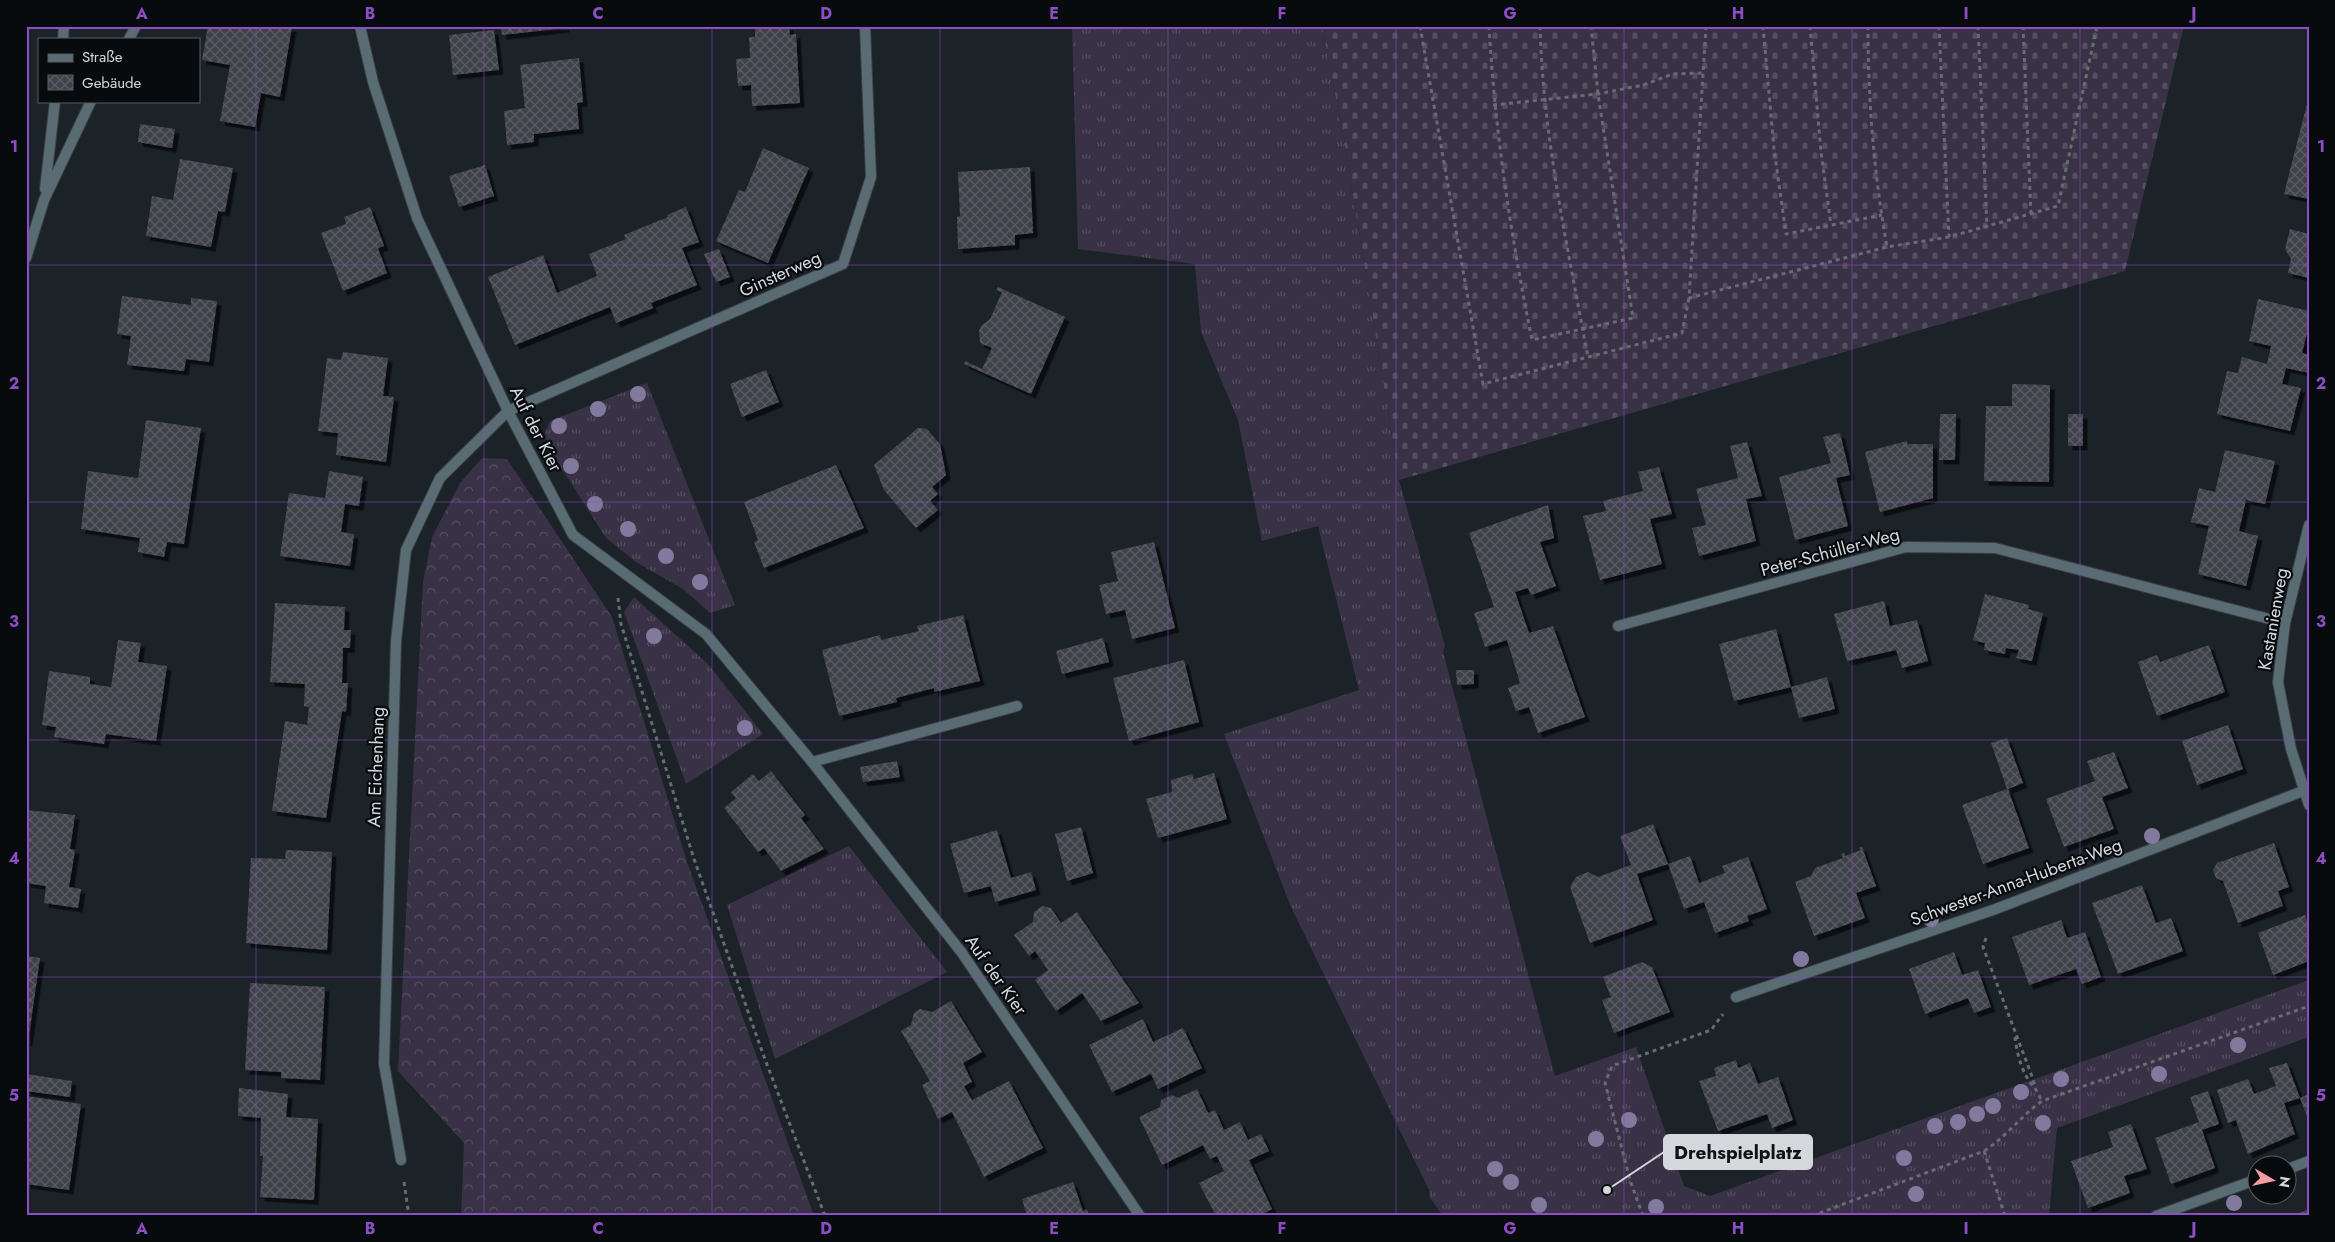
<svg xmlns="http://www.w3.org/2000/svg" width="2335" height="1242" font-family="Jost,sans-serif">
<style>
.grass{fill:url(#grass-tufts)}
.forest{fill:url(#forest-crowns)}
.cemetery{fill:url(#cemetery-stones)}
.building{fill:url(#building-cross-hatch);filter:url(#shadow)}
.lines{fill:none;stroke-linecap:round;stroke-linejoin:round}
.minor-casing{stroke:#393f45;stroke-width:12}
.path{stroke:#676c72;stroke-width:3;stroke-dasharray:4 4;stroke-linecap:butt}
.minor{stroke:#596c74;stroke-width:10}
.tree{fill:#82799e}
.grid{fill:none;stroke:#8d4ec5;stroke-width:1;stroke-opacity:0.55}
.labels{text-anchor:middle;stroke-width:4.5;stroke-linejoin:round;paint-order:stroke}
.street-label{font-size:18px;fill:#d4d8dc;stroke:#080b0e}
.leader{fill:none;stroke:#d4d8dc;stroke-width:2}
.callout-dot{fill:#d4d8dc;stroke:#080b0e;stroke-width:2}
.callout{fill:#d4d8dc;stroke:#d4d8dc;stroke-width:2}
.callout-label{font-size:19px;text-anchor:middle;font-weight:bold;fill:#111}
.neatline{fill:none;stroke:#8d4ec5;stroke-width:2}
.grid-label{font-size:16px;text-anchor:middle;font-weight:bold;fill:#8d4ec5}
</style>
<defs>
<pattern id="grass-tufts" width="24" height="20" patternUnits="userSpaceOnUse" patternTransform="scale(1.25)"><rect width="24" height="20" fill="#393246"/><path d="M3 7l-1-3M5 7V3M7 7l1-3M15 17l-1-3M17 17v-4M19 17l1-3" fill="none" stroke="#554f60"/></pattern>
<pattern id="forest-crowns" width="20" height="18" patternUnits="userSpaceOnUse" patternTransform="scale(1.25)"><rect width="20" height="18" fill="#393246"/><path d="M2 6a3 3 0 1 1 6 0M12 15a3 3 0 1 1 6 0" fill="none" stroke="#554f60"/></pattern>
<pattern id="cemetery-stones" width="16" height="16" patternUnits="userSpaceOnUse" patternTransform="scale(1.25)"><rect width="16" height="16" fill="#393246"/><path d="M2 7V4a2 2 0 0 1 4 0v3zM10 15v-3a2 2 0 0 1 4 0v3z" fill="#554f60"/></pattern>
<pattern id="building-cross-hatch" width="8" height="8" patternUnits="userSpaceOnUse" patternTransform="scale(1.25)"><rect width="8" height="8" fill="#40424b"/><path d="M0 0l8 8M0 8l8-8" fill="none" stroke="#5b5d64"/></pattern>
<filter id="shadow"><feDropShadow dx="4.5" dy="4.5" stdDeviation="0" flood-color="#0009"/></filter>
</defs>
<rect width="100%" height="100%" fill="#1b2228"/>
<g class="grass">
<polygon points="1072,26 1322,26 1345,145 1399,480 1445,646 1443,652 1555,1076 1636,1047 1684,1186 1710,1196 2309,980 2309,1037 2057,1128 2049,1216 1987,1216 1986,1212 1976,1216 1443,1216 1430,1198 1429,1190 1291,907 1224,734 1359,690 1318,526 1262,541 1238,420 1201,332 1195,264 1078,249"/>
<polygon points="647,383 735,605 710,613 683,589 636,562 606,538 548,447 545,433 550,421"/>
<polygon points="634,597 708,664 763,734 686,784 624,612"/>
<polygon points="849,846 947,972 775,1059 727,905"/>
</g>
<polygon class="forest" points="482,458 507,459 612,617 687,862 814,1216 461,1216 464,1143 398,1071 423,582 432,537 460,483"/>
<polygon class="cemetery" points="1322,26 2184,26 2125,271 1399,480 1345,145"/>
<g class="building">
<polygon points="208,26 292,27 280,97 261,93 255,127 220,121 230,65 202,60"/>
<polygon points="501,26 565,26 565,28 502,35"/>
<polygon points="755,26 789,26 790,35 796,34 800,103 752,106 751,85 738,86 736,59 750,58 749,37 755,37"/>
<polygon points="494,30 499,70 453,75 449,35"/>
<polygon points="579,58 583,102 577,103 579,129 534,134 534,142 507,145 504,111 525,108 520,65"/>
<polygon points="2309,96 2309,199 2284,194"/>
<polygon points="140,124 175,129 172,148 138,142"/>
<polygon points="763,148 809,168 768,263 716,241 739,190 745,192"/>
<polygon points="180,159 233,168 225,212 218,211 211,247 146,236 152,196 173,200"/>
<polygon points="485,165 494,196 459,207 449,176"/>
<polygon points="1030,167 1033,233 1015,235 1015,245 958,249 957,217 960,216 958,172"/>
<polygon points="370,207 384,246 378,248 387,273 343,291 321,233 346,224 344,217"/>
<polygon points="686,207 699,242 682,248 697,285 651,303 653,308 616,323 610,307 515,345 488,277 543,255 557,293 597,276 589,254 626,239 624,235 668,217 667,215"/>
<polygon points="2290,229 2309,234 2309,278 2288,273 2291,259 2285,249"/>
<polygon points="719,249 730,277 716,282 704,254"/>
<polygon points="998,287 1065,317 1031,394 964,364 965,361 982,369 992,348 980,343 979,331 981,326 990,319 1002,292 996,290"/>
<polygon points="122,296 191,305 191,298 217,301 209,362 186,359 184,371 127,365 131,336 117,334"/>
<polygon points="2258,299 2309,311 2309,325 2302,353 2309,355 2309,373 2286,368 2282,384 2301,388 2290,431 2217,414 2227,371 2238,373 2242,357 2267,364 2271,346 2249,341"/>
<polygon points="343,352 388,358 383,396 394,397 386,462 336,455 338,433 318,431 327,358 341,360"/>
<polygon points="766,370 779,402 742,417 730,384"/>
<polygon points="2012,384 2050,385 2049,482 1984,481 1986,406 2012,406"/>
<polygon points="1940,414 1956,414 1955,460 1939,460"/>
<rect x="2068" y="414" width="15" height="32"/>
<polygon points="146,420 201,428 184,544 167,542 164,557 138,552 140,538 81,529 88,471 138,478"/>
<polygon points="918,428 927,429 940,444 946,475 932,487 938,494 930,501 938,510 916,528 884,490 874,465"/>
<polygon points="1840,433 1850,475 1836,478 1848,526 1795,540 1779,477 1831,463 1823,437"/>
<polygon points="1907,441 1907,444 1933,444 1933,498 1880,512 1865,452"/>
<polygon points="1747,442 1762,496 1746,499 1756,541 1699,556 1692,528 1706,525 1696,489 1738,478 1730,446"/>
<polygon points="2225,450 2275,461 2265,504 2246,500 2239,531 2258,536 2246,586 2198,574 2209,526 2191,522 2199,488 2215,492"/>
<polygon points="836,465 864,528 764,568 754,542 758,540 744,502"/>
<polygon points="1659,467 1672,514 1650,519 1662,564 1600,580 1583,516 1606,511 1603,501 1643,491 1638,472"/>
<polygon points="329,471 363,477 359,506 345,504 341,532 354,534 350,566 280,556 289,493 325,498"/>
<polygon points="1548,505 1554,538 1540,542 1556,586 1531,595 1528,588 1515,592 1529,633 1553,626 1585,717 1538,733 1529,707 1516,711 1508,688 1520,683 1507,640 1485,647 1474,613 1494,607 1469,533"/>
<polygon points="1154,542 1175,628 1132,639 1125,610 1106,614 1099,585 1118,581 1111,552"/>
<polygon points="1985,594 2029,605 2028,609 2043,613 2032,661 2016,658 2019,650 2006,648 2005,654 1984,650 1985,643 1973,640"/>
<polygon points="1884,601 1890,626 1917,620 1928,661 1902,668 1896,650 1847,661 1834,614"/>
<polygon points="275,603 345,607 344,630 351,630 350,648 343,648 342,683 348,683 346,712 342,711 326,818 272,811 285,721 307,725 309,707 304,706 305,684 270,682"/>
<polygon points="963,615 980,681 934,692 934,688 896,698 897,702 839,716 822,650 880,635 881,640 919,631 917,626"/>
<polygon points="1776,629 1791,687 1734,701 1719,644"/>
<polygon points="1103,638 1109,662 1062,674 1056,651"/>
<polygon points="118,640 141,643 138,662 167,666 156,741 106,734 104,744 54,737 56,727 42,725 49,671 90,677 90,684 111,687"/>
<polygon points="2209,645 2225,692 2157,716 2138,662 2157,655 2160,662"/>
<polygon points="1184,660 1199,722 1129,741 1113,678"/>
<polygon points="1456,670 1474,670 1474,684 1457,685"/>
<polygon points="1827,677 1835,709 1799,718 1791,687"/>
<polygon points="2228,725 2243,769 2197,785 2182,741"/>
<polygon points="2007,738 2023,783 2008,789 2029,848 1983,864 1962,805 2007,789 1991,743"/>
<polygon points="2114,752 2128,788 2102,797 2114,829 2064,847 2046,799 2095,781 2087,761"/>
<polygon points="897,761 900,777 863,782 860,767"/>
<polygon points="771,771 805,815 801,818 824,849 781,871 764,848 758,852 724,808 736,798 731,792 753,774 759,781"/>
<polygon points="1214,773 1227,819 1158,838 1146,799 1172,792 1171,780 1192,774 1194,779"/>
<polygon points="26,810 75,815 70,849 75,850 69,887 81,889 78,908 44,903 46,886 26,883"/>
<polygon points="1653,824 1668,864 1690,856 1699,883 1725,873 1722,866 1748,857 1767,909 1747,916 1749,921 1715,933 1704,902 1684,909 1668,864 1637,874 1653,920 1590,943 1570,887 1576,877 1588,872 1598,877 1631,865 1620,836"/>
<polygon points="1081,827 1093,873 1067,881 1055,834"/>
<polygon points="997,830 1011,878 1031,872 1036,890 995,902 991,886 964,893 950,844"/>
<polygon points="2274,843 2289,887 2278,891 2283,906 2238,923 2223,881 2216,878 2213,870 2217,863"/>
<polygon points="1859,847 1862,847 1876,886 1856,893 1865,918 1814,936 1795,882 1811,876 1815,868 1843,858 1841,854 1844,853 1845,856 1861,850"/>
<polygon points="286,850 332,852 327,950 246,943 251,858 285,859"/>
<polygon points="2142,885 2156,923 2171,918 2183,951 2118,974 2092,903"/>
<polygon points="1042,906 1051,908 1061,923 1077,912 1139,1003 1101,1021 1082,993 1056,1011 1035,980 1048,970 1035,951 1029,956 1014,935 1033,922 1034,912"/>
<polygon points="2305,915 2309,926 2309,961 2273,975 2258,933"/>
<polygon points="2061,920 2067,938 2085,932 2101,977 2082,984 2076,969 2029,985 2012,937"/>
<polygon points="1954,952 1962,975 1978,970 1991,1007 1974,1013 1968,998 1925,1014 1909,969"/>
<polygon points="26,956 40,958 28,1042 26,1042"/>
<polygon points="1642,962 1652,967 1670,1012 1614,1033 1602,1000 1611,997 1603,977"/>
<polygon points="250,983 325,987 320,1080 281,1078 281,1072 245,1070"/>
<polygon points="951,1001 982,1052 963,1063 972,1082 964,1086 972,1100 1009,1081 1043,1148 984,1177 952,1112 938,1119 922,1085 930,1081 901,1031 911,1025 914,1013 920,1009 932,1012"/>
<polygon points="1143,1019 1153,1042 1183,1028 1202,1068 1158,1089 1151,1074 1112,1092 1089,1045"/>
<polygon points="1736,1060 1738,1068 1750,1063 1758,1084 1778,1077 1793,1120 1772,1128 1767,1114 1718,1131 1699,1081 1716,1076 1714,1068"/>
<polygon points="2287,1063 2300,1098 2284,1103 2295,1134 2248,1154 2236,1120 2228,1123 2217,1090 2248,1079 2254,1094 2276,1086 2269,1068"/>
<polygon points="26,1074 72,1081 70,1097 26,1091"/>
<polygon points="239,1088 288,1094 286,1117 318,1119 314,1200 260,1197 263,1156 260,1156 261,1118 238,1116"/>
<polygon points="1197,1089 1208,1113 1215,1110 1224,1130 1240,1122 1248,1140 1261,1134 1269,1151 1249,1160 1272,1209 1259,1216 1216,1216 1199,1183 1224,1171 1217,1156 1210,1159 1203,1145 1162,1165 1139,1117 1160,1107 1161,1100 1172,1095 1178,1098"/>
<polygon points="2208,1091 2219,1124 2202,1130 2215,1168 2171,1184 2155,1138 2199,1122 2190,1097"/>
<polygon points="2309,1094 2309,1122 2300,1098"/>
<polygon points="26,1096 81,1104 69,1190 26,1184"/>
<polygon points="2131,1124 2147,1169 2124,1176 2130,1193 2088,1208 2071,1161 2113,1147 2108,1132"/>
<polygon points="1073,1182 1083,1211 1087,1209 1089,1216 1027,1216 1022,1199"/>
<polygon points="2309,1209 2309,1216 2291,1216"/>
</g>
<g class="lines">
<defs>
<g id="minor">
<polyline points="360,26 373,82 417,218 508,411 573,535 706,634 812,762 962,953 1140,1216"/>
<polyline points="63,39 64,26"/>
<polyline points="129,39 136,26"/>
<polyline points="45,189 55,101"/>
<polyline points="26,258 44,200 91,101"/>
<polyline points="2309,525 2285,623 2278,682 2291,749 2309,805"/>
<polyline points="1618,626 1906,547 1995,548 2285,623"/>
<polyline points="812,762 1017,706"/>
<polyline points="1736,997 1993,910 2303,791"/>
<polyline points="401,1160 384,1064 396,641 406,550 440,478 508,411 843,264 871,177 865,26"/>
<polyline points="2288,1169 2309,1161"/>
<polyline points="2156,1216 2258,1179"/>
</g>
</defs>
<use href="#minor" class="minor-casing"/>
<g class="path">
<polyline points="1420,26 1483,384 1682,333 1689,298"/>
<path d="M1489,26C1495,133 1511,236 1532,340L1633,318L1598,94L1591,26"/>
<path d="M1540,26C1543,138 1568,248 1588,358"/>
<polyline points="1706,26 1689,298 1887,247 1949,237 2058,206 2097,26"/>
<polyline points="1763,26 1774,149 1786,234 1882,215"/>
<polyline points="1810,26 1821,152 1831,225"/>
<path d="M1868,26C1868,101 1874,174 1887,247"/>
<polyline points="1939,26 1949,237"/>
<polyline points="1978,26 1987,227"/>
<polyline points="2023,26 2031,215"/>
<polyline points="1493,105 1598,94 1643,85 1673,74 1703,73"/>
<polyline points="618,598 621,624 694,859 763,1054 825,1216"/>
<polyline points="1986,938 1983,947 2033,1079 2035,1088 2042,1101"/>
<path d="M2015,1037C2017,1054 2022,1075 2035,1088"/>
<polyline points="1984,1151 2005,1216"/>
<polyline points="404,1182 409,1216"/>
<polyline points="1643,1216 1630,1180 1605,1083 1612,1066 1711,1030 1723,1014"/>
<path d="M1812,1216L1984,1151C2006,1137 2021,1116 2042,1101L2309,1006"/>
</g>
<use href="#minor" class="minor"/>
</g>
<g class="tree">
<circle cx="638" cy="394" r="8"/>
<circle cx="598" cy="409" r="8"/>
<circle cx="559" cy="426" r="8"/>
<circle cx="571" cy="466" r="8"/>
<circle cx="595" cy="504" r="8"/>
<circle cx="628" cy="529" r="8"/>
<circle cx="666" cy="556" r="8"/>
<circle cx="700" cy="582" r="8"/>
<circle cx="654" cy="636" r="8"/>
<circle cx="745" cy="728" r="8"/>
<circle cx="2152" cy="836" r="8"/>
<circle cx="1931" cy="919" r="8"/>
<circle cx="1801" cy="959" r="8"/>
<circle cx="2238" cy="1045" r="8"/>
<circle cx="2159" cy="1074" r="8"/>
<circle cx="2061" cy="1079" r="8"/>
<circle cx="2021" cy="1092" r="8"/>
<circle cx="1993" cy="1106" r="8"/>
<circle cx="1977" cy="1114" r="8"/>
<circle cx="1629" cy="1120" r="8"/>
<circle cx="1958" cy="1122" r="8"/>
<circle cx="2043" cy="1123" r="8"/>
<circle cx="1935" cy="1126" r="8"/>
<circle cx="1596" cy="1139" r="8"/>
<circle cx="1904" cy="1158" r="8"/>
<circle cx="1495" cy="1169" r="8"/>
<circle cx="1511" cy="1182" r="8"/>
<circle cx="1916" cy="1194" r="8"/>
<circle cx="2234" cy="1203" r="8"/>
<circle cx="1539" cy="1205" r="8"/>
<circle cx="1656" cy="1207" r="8"/>
</g>
<path class="grid" d="M256,26V1216M484,26V1216M712,26V1216M940,26V1216M1168,26V1216M1396,26V1216M1624,26V1216M1852,26V1216M2080,26V1216M26,265H2309M26,502H2309M26,740H2309M26,977H2309"/>
<g class="labels">
<g class="street-label">
<text transform="translate(780 274) rotate(-24)" y="6">Ginsterweg</text>
<text transform="translate(536 429) rotate(63)" y="6">Auf der Kier</text>
<text transform="translate(1830 552) rotate(-15)" y="6">Peter-Schüller-Weg</text>
<text transform="translate(2273 619) rotate(-80)" y="6">Kastanienweg</text>
<text transform="translate(376 767) rotate(-88)" y="6">Am Eichenhang</text>
<text transform="translate(2016 882) rotate(-20)" y="6">Schwester-Anna-Huberta-Weg</text>
<text transform="translate(996 975) rotate(55)" y="6">Auf der Kier</text>
</g>
</g>
<path class="leader" d="M1607 1190L1664 1152"/>
<circle class="callout-dot" cx="1607" cy="1190" r="5"/>
<rect class="callout" x="1664" y="1135" width="148" height="34" rx="5"/>
<g class="callout-label">
<text x="1738" y="1159">Drehspielplatz</text>
</g>
<rect width="2335" height="1242" fill="none" stroke="#080b0e" stroke-width="55"/>
<rect x="38" y="38" width="162" height="65" fill="#080b0e" stroke="#5a5d60"/>
<rect x="48" y="54" width="25" height="8" fill="#596c74" stroke="#5a5d60"/>
<text x="82" y="62" font-size="15" fill="#d4d8dc">Straße</text>
<rect x="48" y="75" width="25" height="15" fill="url(#building-cross-hatch)" stroke="#5a5d60"/>
<text x="82" y="88" font-size="15" fill="#d4d8dc">Gebäude</text>
<g transform="translate(2272 1180) rotate(99)"><circle r="24" fill="#080b0e" stroke="#5a5d60"/>
<path d="M0-4L9 19L0 12L-9 19Z" fill="#f59b9e"/>
<text y="-8" font-size="14" font-weight="bold" text-anchor="middle" fill="#d4d8dc">N</text>
</g>
<rect x="28" y="28" width="2280" height="1186" class="neatline"/>
<g class="grid-label">
<text x="142" y="19">A</text>
<text x="370" y="19">B</text>
<text x="598" y="19">C</text>
<text x="826" y="19">D</text>
<text x="1054" y="19">E</text>
<text x="1282" y="19">F</text>
<text x="1510" y="19">G</text>
<text x="1738" y="19">H</text>
<text x="1966" y="19">I</text>
<text x="2194" y="19">J</text>
<text x="14" y="152">1</text>
<text x="2321" y="152">1</text>
<text x="14" y="389">2</text>
<text x="2321" y="389">2</text>
<text x="14" y="627">3</text>
<text x="2321" y="627">3</text>
<text x="14" y="864">4</text>
<text x="2321" y="864">4</text>
<text x="14" y="1101">5</text>
<text x="2321" y="1101">5</text>
<text x="142" y="1234">A</text>
<text x="370" y="1234">B</text>
<text x="598" y="1234">C</text>
<text x="826" y="1234">D</text>
<text x="1054" y="1234">E</text>
<text x="1282" y="1234">F</text>
<text x="1510" y="1234">G</text>
<text x="1738" y="1234">H</text>
<text x="1966" y="1234">I</text>
<text x="2194" y="1234">J</text>
</g>
</svg>
